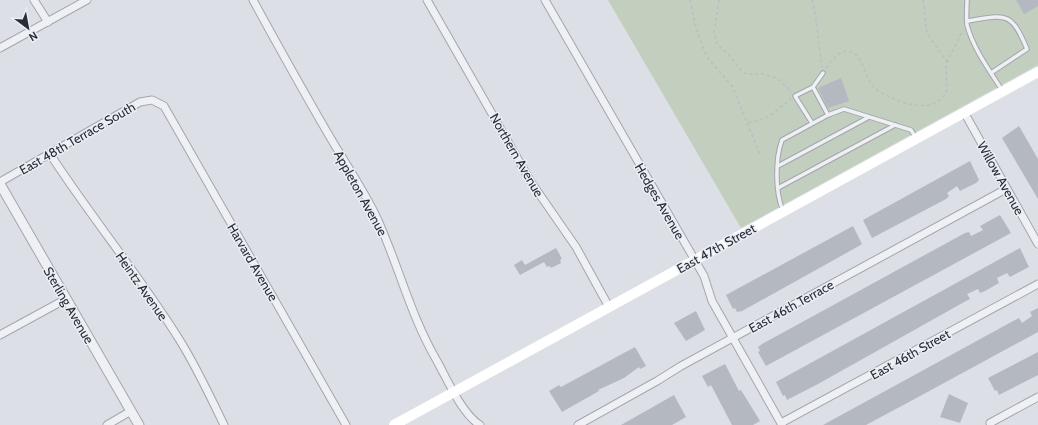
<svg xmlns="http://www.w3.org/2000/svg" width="1038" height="425" font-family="Cabin,sans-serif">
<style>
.green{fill:#c2cebe}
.building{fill:#b4b8c1}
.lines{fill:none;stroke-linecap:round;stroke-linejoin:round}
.service-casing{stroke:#a2a6ae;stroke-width:5.5}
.minor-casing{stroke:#a2a6ae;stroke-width:9}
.tertiary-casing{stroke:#a2a6ae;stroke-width:11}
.path{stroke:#bbbdc4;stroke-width:1.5;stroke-dasharray:3 3;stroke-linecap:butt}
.service{stroke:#eff0f4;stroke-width:3.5}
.minor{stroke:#eff0f4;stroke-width:7}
.tertiary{stroke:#eff0f4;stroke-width:9}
.secondary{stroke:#fff;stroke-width:10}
.labels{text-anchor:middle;stroke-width:3;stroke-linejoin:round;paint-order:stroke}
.street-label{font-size:13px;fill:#282d3a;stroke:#ebeef3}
</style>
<rect width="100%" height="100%" fill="#dcdfe5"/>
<polygon class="green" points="608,0 1038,0 1038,65 741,228"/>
<g class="building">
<polygon points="1016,0 1038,0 1038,6 1024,14"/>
<polygon points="841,78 849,101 828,108 818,88"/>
<polygon points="1019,126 1038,159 1038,199 1002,138"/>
<polygon points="970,161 979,180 976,183 960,191 957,186 947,193 949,196 946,199 872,238 863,220"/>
<polygon points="1000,215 1011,233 766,366 758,352 760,351 758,347 762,344 965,233 969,232 971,236 983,230 980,226"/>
<polygon points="853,226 862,244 859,246 742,311 737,312 735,308 733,309 726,295"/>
<polygon points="556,248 562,259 560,260 561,263 551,268 550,266 547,267 544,262 520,275 514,265 522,260 525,265"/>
<polygon points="1020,248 1029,267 1025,269 1010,277 1007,273 997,278 999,283 985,291 980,293 978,289 967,294 970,299 966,301 818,384 787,400 785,395 783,396 776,382"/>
<polygon points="1038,308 1038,332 922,395 866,425 823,425 1015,320 1019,318 1022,323 1032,316 1030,312"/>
<polygon points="696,311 705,330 686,341 674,323"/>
<polygon points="635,347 646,366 640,369 639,367 624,378 598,390 599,391 562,412 549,391 559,385 561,387"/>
<polygon points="1038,352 1038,375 999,395 997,390 995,391 988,378"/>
<polygon points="725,364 739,391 741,390 760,421 753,425 732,425 711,385 708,387 702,376"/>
<polygon points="949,394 968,403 960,423 940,417"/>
<polygon points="674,395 686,417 672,425 621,425"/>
</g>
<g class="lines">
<defs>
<g id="service">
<path d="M967,0C967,8 966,17 967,25C973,48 989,70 1002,90"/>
<path d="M967,21C1005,15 1011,10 1027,49L991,73"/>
<polyline points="813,87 823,73"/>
<polyline points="812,123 795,96 813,87 828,115"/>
<polyline points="778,166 869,117"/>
<polyline points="778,188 895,125"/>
<path d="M783,211C775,192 775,159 782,140L828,115L844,109L911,130L916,138"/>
</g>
<g id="minor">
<polyline points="34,0 48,22"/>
<path d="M253,0C277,44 302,89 327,132C343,160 362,187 376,216C398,263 410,315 437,361C447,379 462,414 480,425"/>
<polyline points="427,0 531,182 576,247 609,307"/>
<polyline points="545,0 704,276 712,301 782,425"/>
<polyline points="0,48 87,0"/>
<polyline points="964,112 1038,244"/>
<path d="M50,154C91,217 139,275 179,339C196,366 210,396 224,425"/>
<polyline points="0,182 140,102 152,100 164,106 346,425"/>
<polyline points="0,335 66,299"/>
<polyline points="781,423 1038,284"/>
<polyline points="990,423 1038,397"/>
<polyline points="107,425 131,411"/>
<polyline points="578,425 657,381 681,366 1006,189"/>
</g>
<polyline id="tertiary" points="0,184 139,425"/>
</defs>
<use href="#service" class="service-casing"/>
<use href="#minor" class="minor-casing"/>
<use href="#tertiary" class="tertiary-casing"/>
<g class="path">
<polyline points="690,0 696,28 704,50 709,60 732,86 761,157"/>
<polyline points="719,0 714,32 717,44 730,56 742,72 747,74 763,74 777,78 792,92"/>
<path d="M812,0C818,22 818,45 822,67"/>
<polyline points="923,0 927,33 947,62"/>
<path d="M826,68C832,60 842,46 853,53C864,58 865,80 876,89C880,93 887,95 892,98C909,106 937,113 947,90L946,64L963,30"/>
<path d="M748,122C767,122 777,109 791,99"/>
</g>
<use href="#service" class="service"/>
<use href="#minor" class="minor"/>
<use href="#tertiary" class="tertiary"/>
<polyline class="secondary" points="394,425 1038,72"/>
</g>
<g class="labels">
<g class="street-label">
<text transform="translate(77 138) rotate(-30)" y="5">East 48th Terrace South</text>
<text transform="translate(517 155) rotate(60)" y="5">Northern Avenue</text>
<text transform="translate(1001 178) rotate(61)" y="5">Willow Avenue</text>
<text transform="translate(361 193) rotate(61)" y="5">Appleton Avenue</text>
<text transform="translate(660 201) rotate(60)" y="5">Hedges Avenue</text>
<text transform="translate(716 248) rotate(-29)" y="5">East 47th Street</text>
<text transform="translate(253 262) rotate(60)" y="5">Harvard Avenue</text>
<text transform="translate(142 286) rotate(55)" y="5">Heintz Avenue</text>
<text transform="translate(69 305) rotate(60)" y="5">Sterling Avenue</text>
<text transform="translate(791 306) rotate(-29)" y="5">East 46th Terrace</text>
<text transform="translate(910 354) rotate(-29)" y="5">East 46th Street</text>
</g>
</g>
<g transform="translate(28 28) rotate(148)" stroke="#ebeef3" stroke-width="3" paint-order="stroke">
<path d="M0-3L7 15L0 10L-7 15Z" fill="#282d3a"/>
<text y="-6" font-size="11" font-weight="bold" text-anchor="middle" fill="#282d3a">N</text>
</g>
</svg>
